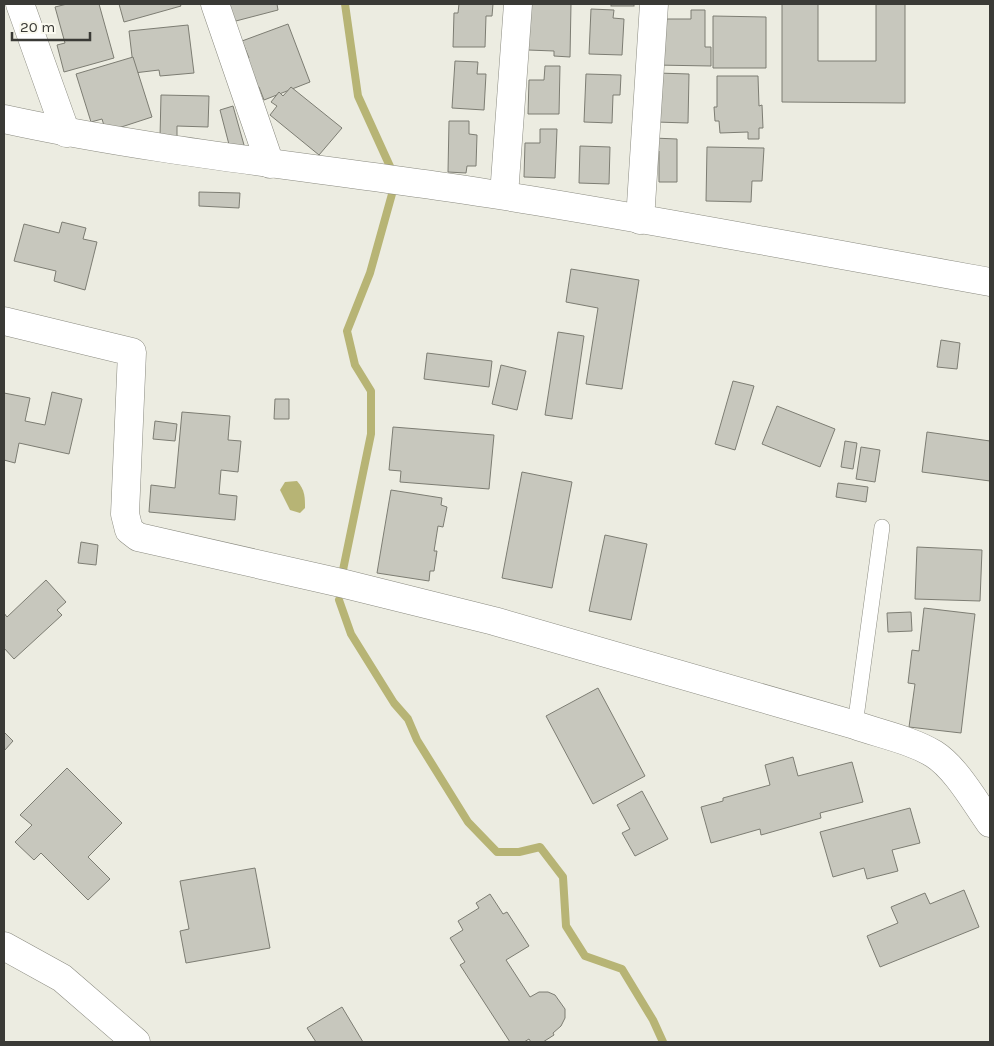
<svg xmlns="http://www.w3.org/2000/svg" width="994" height="1046" font-family="Karla,sans-serif">
<style>
.water{fill:#b7b475}
.lines{fill:none;stroke-linecap:round;stroke-linejoin:round}
.stream{stroke:#b7b475;stroke-width:8}
.building{fill:#c7c7bd;stroke:#7d7d73}
.lane-casing{stroke:#8b8b81;stroke-width:16}
.street-casing{stroke:#8b8b81;stroke-width:29}
.lane{stroke:#fff;stroke-width:15}
.street{stroke:#fff;stroke-width:28}
</style>
<rect width="100%" height="100%" fill="#ecece1"/>
<path class="water" d="M297,481C305,490 305,497 305,508L300,513L290,510L280,490L285,482Z"/>
<g class="lines">
<g class="stream">
<polyline points="345,4 358,96 393,173"/>
<polyline points="343,570 371,434 371,391 355,365 347,331 370,273 392,194"/>
<polyline points="339,600 351,634 394,703 408,719 417,740 468,822 497,852 519,852 540,847 563,877 566,926 585,956 622,969 653,1020 663,1042"/>
</g>
</g>
<g class="building">
<polygon points="67,4 99,4 114,58 64,72 57,45 65,43 55,7"/>
<polygon points="119,4 180,4 181,6 124,22"/>
<polygon points="228,4 277,4 278,10 232,22"/>
<polygon points="459,4 493,4 492,16 486,16 485,47 453,47 454,13 458,13"/>
<polygon points="529,4 571,4 570,57 554,56 554,51 528,50"/>
<rect x="611" y="4" width="23" height="2"/>
<polygon points="782,4 818,4 818,61 876,61 876,4 905,4 905,103 782,102"/>
<polygon points="591,9 614,10 613,18 624,19 622,55 589,54"/>
<polygon points="691,10 705,10 705,47 711,47 711,66 655,65 655,19 691,19"/>
<polygon points="713,16 766,17 766,68 713,68"/>
<polygon points="288,24 310,82 264,100 259,87 252,89 241,61 249,58 242,41"/>
<polygon points="188,25 194,73 160,76 159,70 134,73 129,31"/>
<polygon points="133,57 152,117 106,132 102,119 91,122 76,74"/>
<polygon points="455,61 478,62 477,74 486,74 484,110 452,108"/>
<polygon points="545,66 560,66 559,114 528,114 529,80 544,80"/>
<polygon points="657,73 689,74 688,123 656,122"/>
<polygon points="586,74 621,75 620,95 613,95 612,123 584,122"/>
<polygon points="717,76 758,76 759,106 762,105 763,128 759,128 759,139 748,139 748,132 720,133 719,121 715,121 714,107 717,107"/>
<polygon points="291,87 342,128 319,155 270,115 277,106 271,102 279,92 283,96"/>
<polygon points="161,95 209,96 208,127 177,126 177,138 160,137"/>
<polygon points="233,106 246,152 232,156 220,110"/>
<polygon points="449,121 469,121 469,134 477,135 476,166 467,166 466,173 448,172"/>
<polygon points="540,129 557,129 555,178 524,177 525,143 540,143"/>
<polygon points="653,138 677,139 677,182 659,182 659,151 653,151"/>
<polygon points="580,146 610,147 609,184 579,183"/>
<polygon points="707,147 764,148 762,181 752,181 751,202 706,201"/>
<polygon points="199,192 240,193 239,208 199,206"/>
<polygon points="62,222 86,228 83,239 97,242 85,290 54,281 56,271 14,261 24,224 59,233"/>
<polygon points="571,269 639,280 622,389 586,384 598,308 566,302"/>
<polygon points="558,332 584,336 572,419 545,415"/>
<polygon points="941,340 960,343 957,369 937,367"/>
<polygon points="427,353 492,361 489,387 424,379"/>
<polygon points="501,365 526,371 517,410 492,404"/>
<polygon points="733,381 754,386 735,450 715,444"/>
<polygon points="52,392 82,399 69,454 19,443 15,463 4,460 4,393 30,398 25,421 45,425"/>
<polygon points="275,399 289,399 289,419 274,419"/>
<polygon points="777,406 835,429 820,467 762,444"/>
<polygon points="182,412 230,416 228,440 241,441 238,472 221,470 219,494 237,496 235,520 149,512 151,485 175,488"/>
<polygon points="155,421 177,424 175,441 153,439"/>
<polygon points="393,427 494,435 489,489 400,482 401,471 389,470"/>
<polygon points="927,432 990,441 990,481 922,472"/>
<polygon points="845,441 857,443 853,469 841,467"/>
<polygon points="861,447 880,450 875,482 856,479"/>
<polygon points="522,472 572,482 552,588 502,578"/>
<polygon points="838,483 868,487 866,502 836,497"/>
<polygon points="391,490 442,498 441,505 447,507 443,527 438,526 434,551 437,551 434,571 430,571 429,581 377,573"/>
<polygon points="605,535 647,544 631,620 589,611"/>
<polygon points="81,542 98,545 96,565 78,563"/>
<polygon points="917,547 982,550 980,601 915,599"/>
<polygon points="46,580 66,602 57,610 62,615 14,659 4,648 4,613 7,617"/>
<polygon points="924,608 975,614 961,733 909,727 915,684 908,683 912,650 919,651"/>
<polygon points="911,612 912,631 888,632 887,613"/>
<polygon points="598,688 645,776 593,804 546,716"/>
<polygon points="4,732 13,741 4,751"/>
<polygon points="793,757 798,776 852,762 863,802 820,813 821,818 761,835 760,829 711,843 701,807 723,801 723,798 770,785 765,765"/>
<polygon points="67,768 122,823 88,857 110,879 88,900 41,853 34,860 15,842 32,825 20,815"/>
<polygon points="642,791 668,839 635,856 622,833 630,829 617,805"/>
<polygon points="910,808 920,843 892,850 898,871 867,879 864,868 833,877 820,832"/>
<polygon points="255,868 270,948 186,963 180,931 189,929 180,881"/>
<polygon points="964,890 979,927 880,967 867,936 898,923 891,907 925,893 930,904"/>
<polygon points="490,894 503,914 507,912 529,946 506,960 530,997 539,992 548,992 555,995 565,1009 565,1018 561,1026 553,1033 554,1035 543,1042 531,1042 529,1039 524,1042 510,1042 460,965 465,962 450,938 463,930 458,921 479,908 476,903"/>
<polygon points="342,1007 363,1042 316,1042 307,1028"/>
</g>
<g class="lines">
<defs>
<polyline id="lane" points="855,725 882,527"/>
<g id="street">
<polyline points="20,4 66,133"/>
<polyline points="215,4 270,164"/>
<path d="M4,119C169,155 338,169 505,196C667,222 829,253 990,282"/>
<polyline points="504,195 518,4"/>
<polyline points="640,220 654,4"/>
<path d="M4,321L132,352L125,514L129,530L138,537L341,583L494,621L855,725C880,734 911,740 934,754C956,768 975,802 990,823"/>
<polyline points="4,946 62,978 136,1042"/>
</g>
</defs>
<use href="#lane" class="lane-casing"/>
<use href="#street" class="street-casing"/>
<use href="#lane" class="lane"/>
<use href="#street" class="street"/>
</g>
<rect width="994" height="1046" fill="none" stroke="#3a3a36" stroke-width="10"/>
<path d="M12 32v8h78v-8" fill="none" stroke="#3a3a36" stroke-width="2.5"/>
<text x="20" y="32" font-size="15" fill="#3a3a36" stroke="#faf9ef" stroke-width="4" paint-order="stroke">20 m</text>
</svg>
